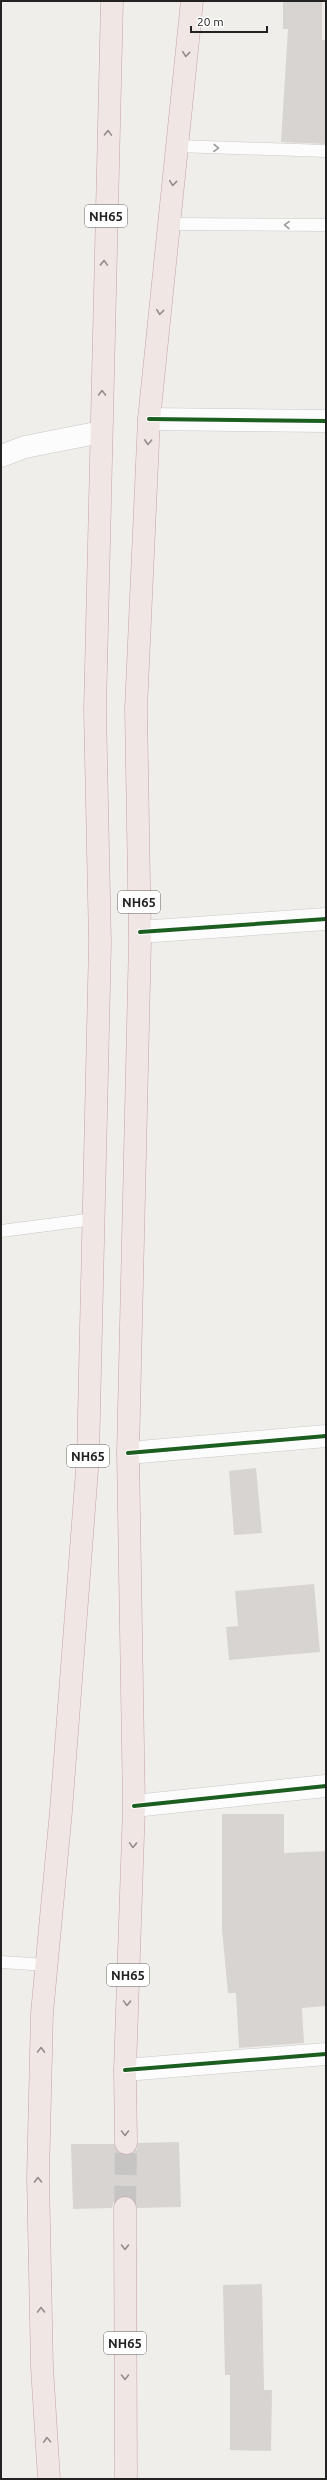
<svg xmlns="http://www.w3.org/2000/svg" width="327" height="2480" font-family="Ubuntu,sans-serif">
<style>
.building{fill:#d7d4d2}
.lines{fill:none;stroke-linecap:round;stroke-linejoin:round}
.trunk-tunnel{stroke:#c7c5c3;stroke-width:22;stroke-dasharray:22 11;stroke-linecap:butt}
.service-casing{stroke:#c9c8c7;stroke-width:13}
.minor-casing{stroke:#c9c8c7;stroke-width:23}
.trunk-casing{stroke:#c5a2ac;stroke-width:23}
.service{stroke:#fdfcfc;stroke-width:12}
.minor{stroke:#fdfcfc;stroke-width:22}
.trunk{stroke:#f0e6e4;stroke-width:22}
.cycleway-casing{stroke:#fff;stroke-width:6}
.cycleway{stroke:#1b5e20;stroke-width:4}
.oneway{stroke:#938e8d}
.oneway2{stroke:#9a9a9a}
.labels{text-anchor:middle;stroke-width:4;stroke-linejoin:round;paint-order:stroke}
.shield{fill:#fff;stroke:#646464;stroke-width:1}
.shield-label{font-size:13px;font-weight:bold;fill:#222}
</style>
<rect width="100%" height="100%" fill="#f0eeeb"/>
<g class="building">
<polygon points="283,1 322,1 322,40 326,40 326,144 281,142 288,29 283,29"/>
<polygon points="256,1468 262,1533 234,1535 229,1471"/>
<polygon points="314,1584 320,1652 229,1660 226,1627 238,1626 235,1591"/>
<polygon points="222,1814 284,1814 284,1853 326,1851 326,2006 302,2008 304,2043 239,2048 236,1993 228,1993 222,1930"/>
<polygon points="179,2142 181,2207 137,2208 132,2197 125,2196 114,2201 112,2208 73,2209 71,2144 114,2144 120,2154 127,2155 137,2149 138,2143"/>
<polygon points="262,2284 264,2390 272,2390 271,2451 230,2450 230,2375 225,2375 223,2285"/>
</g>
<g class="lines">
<polyline class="trunk-tunnel" points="125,2208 126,2143"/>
<defs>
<g id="service">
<polyline points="177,146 326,151"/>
<polyline points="169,224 326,225"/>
<polyline points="1,1231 94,1219"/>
<polyline points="1,1962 47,1965"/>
</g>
<g id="minor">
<polyline points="149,419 326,421"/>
<polyline points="1,456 25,447 101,432"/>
<polyline points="140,932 326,919"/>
<polyline points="128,1453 326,1436"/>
<polyline points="134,1806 326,1786"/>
<polyline points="125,2070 326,2054"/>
</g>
<g id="trunk">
<polyline points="126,2143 125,2070 134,1806 128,1453 140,940 136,709 149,419 192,1"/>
<polyline points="125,2208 126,2479"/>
<polyline points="49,2479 42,2367 38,2177 42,2013 61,1811 88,1457 100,943 95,710 112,1"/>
</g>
</defs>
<use href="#service" class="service-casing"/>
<use href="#minor" class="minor-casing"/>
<use href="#trunk" class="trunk-casing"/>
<use href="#service" class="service"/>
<use href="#minor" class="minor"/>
<use href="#trunk" class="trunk"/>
<defs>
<g id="cycleway">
<polyline points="149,419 326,421"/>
<polyline points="140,932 326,919"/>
<polyline points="128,1453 326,1436"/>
<polyline points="134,1806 326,1786"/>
<polyline points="125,2070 326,2054"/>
</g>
</defs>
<use href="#cycleway" class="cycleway-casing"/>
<use href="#cycleway" class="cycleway"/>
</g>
<defs><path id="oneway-chevron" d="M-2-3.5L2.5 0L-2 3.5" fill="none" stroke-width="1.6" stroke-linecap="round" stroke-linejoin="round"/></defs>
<g class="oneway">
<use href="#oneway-chevron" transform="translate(186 54) rotate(96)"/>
<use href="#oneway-chevron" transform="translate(108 133) rotate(-88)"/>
<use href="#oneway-chevron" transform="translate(173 183) rotate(96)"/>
<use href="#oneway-chevron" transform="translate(104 263) rotate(-88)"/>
<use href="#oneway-chevron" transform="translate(160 312) rotate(96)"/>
<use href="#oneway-chevron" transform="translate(102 393) rotate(-89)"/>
<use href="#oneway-chevron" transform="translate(148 442) rotate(93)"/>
<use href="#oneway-chevron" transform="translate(133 1845) rotate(92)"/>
<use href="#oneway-chevron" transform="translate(127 2003) rotate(92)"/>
<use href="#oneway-chevron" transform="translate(41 2050) rotate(-89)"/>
<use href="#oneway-chevron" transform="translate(125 2133) rotate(90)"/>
<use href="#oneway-chevron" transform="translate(38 2180) rotate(-91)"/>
<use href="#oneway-chevron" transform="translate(125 2247) rotate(90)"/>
<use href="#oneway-chevron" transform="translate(41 2310) rotate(-91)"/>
<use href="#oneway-chevron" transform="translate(125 2377) rotate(90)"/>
<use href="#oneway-chevron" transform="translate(47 2440) rotate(-94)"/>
</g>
<g class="oneway2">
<use href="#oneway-chevron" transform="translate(216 148) rotate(2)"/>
<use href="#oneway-chevron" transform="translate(287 225) rotate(-179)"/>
</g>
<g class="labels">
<g class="shield">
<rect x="85" y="205" width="42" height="22" rx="3"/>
<rect x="118" y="891" width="42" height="22" rx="3"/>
<rect x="67" y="1445" width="42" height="22" rx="3"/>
<rect x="107" y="1964" width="42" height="22" rx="3"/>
<rect x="104" y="2332" width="42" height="22" rx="3"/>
</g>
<g class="shield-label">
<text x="106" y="221">NH65</text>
<text x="139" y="907">NH65</text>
<text x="88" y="1461">NH65</text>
<text x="128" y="1980">NH65</text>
<text x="125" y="2348">NH65</text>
</g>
</g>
<rect width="327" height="2480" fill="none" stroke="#222222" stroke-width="4"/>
<path d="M191 26v6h76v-6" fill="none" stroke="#222222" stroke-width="2"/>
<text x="197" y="26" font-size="12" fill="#222222" stroke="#ffffff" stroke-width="3" paint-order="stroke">20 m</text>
</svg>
